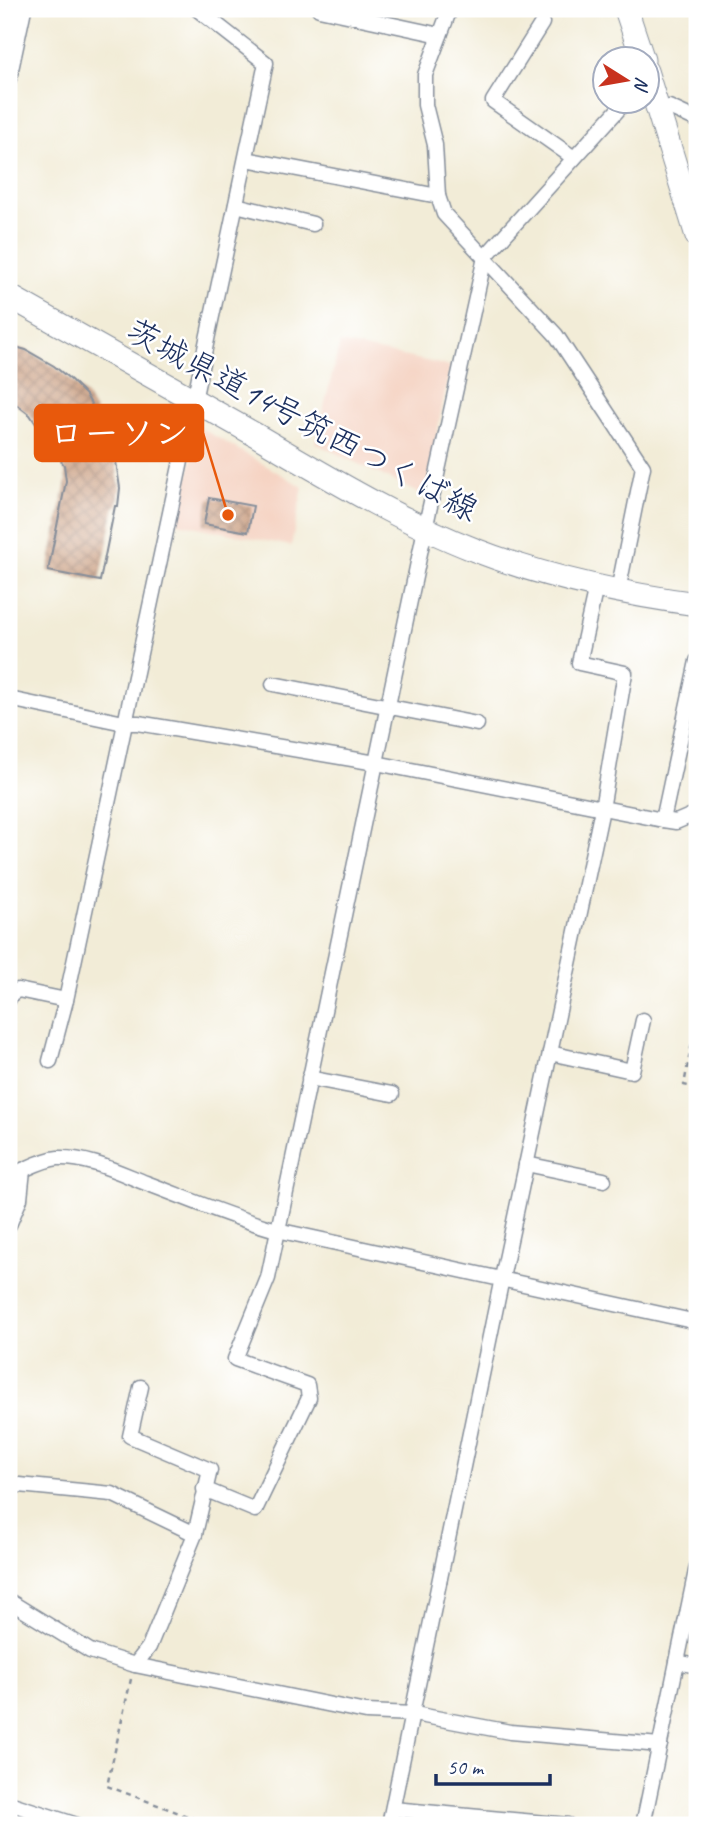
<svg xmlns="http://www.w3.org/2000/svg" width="706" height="1834" font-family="Caveat,'Klee One',sans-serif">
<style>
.built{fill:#f5d3c2}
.building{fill:url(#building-cross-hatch)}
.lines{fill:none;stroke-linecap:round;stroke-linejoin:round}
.minor-casing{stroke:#868e9a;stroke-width:17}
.primary-casing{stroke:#868e9a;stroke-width:25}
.path{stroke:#868e9a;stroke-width:2.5;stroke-dasharray:5 5;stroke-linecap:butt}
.minor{stroke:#fff;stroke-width:14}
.primary{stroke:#fff;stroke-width:23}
.labels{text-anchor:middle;stroke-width:5;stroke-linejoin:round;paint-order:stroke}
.street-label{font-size:33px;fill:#1b2f5e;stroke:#fff}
.leader{fill:none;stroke:#e8590c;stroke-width:2.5}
.callout-dot{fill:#e8590c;stroke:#fff;stroke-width:2.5}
.callout{fill:#e8590c;stroke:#e8590c;stroke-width:2.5}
.callout-label{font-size:35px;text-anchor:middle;font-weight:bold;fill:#fff}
</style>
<defs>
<pattern id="building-cross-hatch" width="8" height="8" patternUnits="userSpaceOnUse" patternTransform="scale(1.75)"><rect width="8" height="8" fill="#cba083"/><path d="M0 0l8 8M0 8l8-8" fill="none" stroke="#a4836e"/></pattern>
</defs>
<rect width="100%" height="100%" fill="#fff"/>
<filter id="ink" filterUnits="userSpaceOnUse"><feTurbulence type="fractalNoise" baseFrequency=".0143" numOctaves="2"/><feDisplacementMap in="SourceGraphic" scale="14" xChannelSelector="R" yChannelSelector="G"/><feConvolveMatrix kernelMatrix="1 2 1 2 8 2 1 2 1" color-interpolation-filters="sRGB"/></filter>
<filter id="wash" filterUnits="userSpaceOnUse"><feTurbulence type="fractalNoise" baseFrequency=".00686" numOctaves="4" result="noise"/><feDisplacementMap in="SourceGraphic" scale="28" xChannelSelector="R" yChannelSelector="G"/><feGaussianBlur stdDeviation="1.57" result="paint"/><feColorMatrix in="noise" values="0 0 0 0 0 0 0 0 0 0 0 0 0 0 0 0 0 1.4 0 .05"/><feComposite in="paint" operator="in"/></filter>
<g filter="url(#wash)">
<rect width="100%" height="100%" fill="#f2ecd7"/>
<g class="built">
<polygon points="340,343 450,366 425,496 315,443"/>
<polygon points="199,427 303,487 291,546 178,523"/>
</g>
<g id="blocks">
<g class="building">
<polygon points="9,345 26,350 54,366 71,380 86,395 108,434 115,455 120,488 118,506 115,506 100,581 48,571 66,481 64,465 30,415 17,405 9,403"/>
<polygon points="209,498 253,506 248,532 204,524"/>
</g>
</g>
</g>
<g filter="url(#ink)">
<use href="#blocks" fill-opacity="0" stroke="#868e9a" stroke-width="2"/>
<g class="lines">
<defs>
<g id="minor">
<polyline points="319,9 440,35"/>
<polyline points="450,9 425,75 425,105 435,145 438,196 444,214 556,335 643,467 618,591"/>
<polyline points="542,23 493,101 574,158"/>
<polyline points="9,79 24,9"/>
<polyline points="659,110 669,107 697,120"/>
<polyline points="246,159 438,196"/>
<polyline points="236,205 313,224"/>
<polyline points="273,684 477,724"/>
<polyline points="9,699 124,723 138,723 376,763 663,820 676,822 697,813"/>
<polyline points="663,820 697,661"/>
<polyline points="9,999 11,994 18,990 66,1000"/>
<polyline points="550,1053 632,1071 643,1020"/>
<polyline points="50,1061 66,1000 266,63 197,9"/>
<polyline points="309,1078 392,1094"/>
<polyline points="526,1164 604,1180"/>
<path d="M23,1170C34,1165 46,1159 58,1158C88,1157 118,1172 146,1183C189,1199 232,1218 277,1230L697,1322"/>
<polyline points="9,1225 20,1199 23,1170"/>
<polyline points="9,1484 112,1494 195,1534"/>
<polyline points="204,1489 255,1510 309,1398 307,1385 235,1359 268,1278 425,529 485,257 625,102"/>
<polyline points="9,1601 90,1651 135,1665 366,1712 414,1714 510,1732 660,1745"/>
<polyline points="677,1662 697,1666"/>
<polyline points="135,1665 149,1647 195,1534 210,1470 130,1436 141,1387"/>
<polyline points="9,1803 77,1825"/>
<polyline points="393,1809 568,1825"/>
<polyline points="389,1825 502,1278 602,809 625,673 579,663 596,587"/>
<polyline points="643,1825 697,1566"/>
</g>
<g id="primary">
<polyline points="626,9 643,60"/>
<polyline points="646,71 697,236"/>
<path d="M9,296C91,342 173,388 254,434C326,476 398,520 475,550C547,578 622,594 697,604"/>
</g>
</defs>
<use href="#minor" class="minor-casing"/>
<use href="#primary" class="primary-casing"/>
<g class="path">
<polyline points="697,1015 684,1085 697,1088"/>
<polyline points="131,1679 107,1786 211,1825"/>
</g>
<use href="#minor" class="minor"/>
<use href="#primary" class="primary"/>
</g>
</g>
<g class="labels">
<g class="street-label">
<text transform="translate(303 419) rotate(28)" y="12">茨城県道14号筑西つくば線</text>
</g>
</g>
<path class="leader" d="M228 515L203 433"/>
<circle class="callout-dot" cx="228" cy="515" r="7"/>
<rect class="callout" x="35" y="405" width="168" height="56" rx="7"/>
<g class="callout-label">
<text x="119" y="445">ローソン</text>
</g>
<rect width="706" height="1834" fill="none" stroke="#fff" stroke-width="35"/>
<g transform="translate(626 80) rotate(101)"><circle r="33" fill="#ffffff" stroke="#a4acbf" stroke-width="2"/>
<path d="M0-5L12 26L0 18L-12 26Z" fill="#c8321e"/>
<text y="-10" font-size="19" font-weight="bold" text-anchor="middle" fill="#1b2f5e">N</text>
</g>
<path d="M436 1774v10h114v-10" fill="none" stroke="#1b2f5e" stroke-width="3.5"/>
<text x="447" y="1774" font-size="21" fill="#1b2f5e" stroke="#ffffff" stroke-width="5" paint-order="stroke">50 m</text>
</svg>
